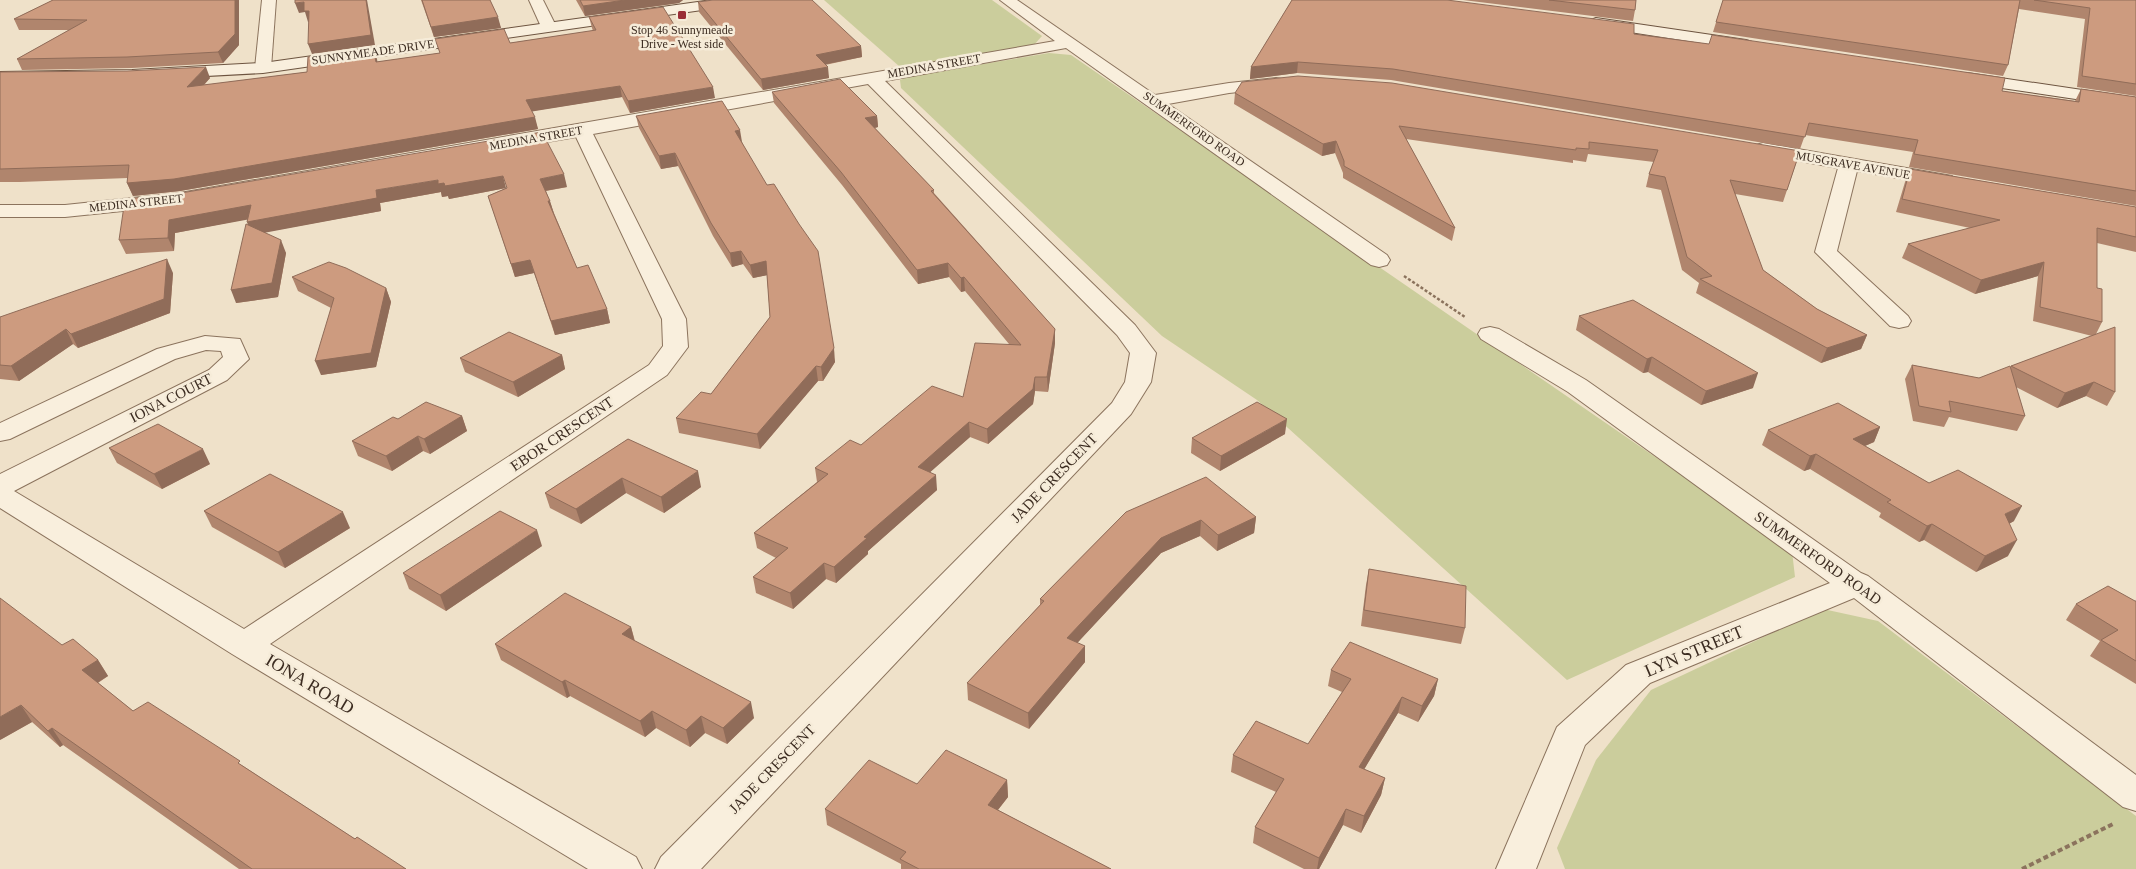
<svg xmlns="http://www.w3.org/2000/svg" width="2136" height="869" font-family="Georgia,serif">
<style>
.green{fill:#cbcd9c}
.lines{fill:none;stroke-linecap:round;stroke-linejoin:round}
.street-casing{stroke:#8b735d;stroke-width:2}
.secondary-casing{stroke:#6d5440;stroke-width:2}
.path-far1{stroke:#8b735d;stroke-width:2.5;stroke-dasharray:3 2;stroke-linecap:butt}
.path{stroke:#8b735d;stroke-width:4;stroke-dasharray:5 3;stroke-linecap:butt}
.street{fill:#f9efdd;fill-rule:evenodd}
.secondary{fill:#f9efdd;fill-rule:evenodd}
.wall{fill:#b0856d}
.shaded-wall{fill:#906c59}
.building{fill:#cd9b7f;stroke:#906c59}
.poi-dot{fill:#9a2d35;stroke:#f6ecd9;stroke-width:2}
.labels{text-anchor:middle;stroke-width:5;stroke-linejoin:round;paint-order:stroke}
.far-poi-label{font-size:12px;fill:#3c2c21;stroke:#f6ecd9}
.far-street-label{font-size:12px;fill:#3c2c21;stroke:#f6ecd9}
.street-label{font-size:15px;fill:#3c2c21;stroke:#f6ecd9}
.near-street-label{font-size:18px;fill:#3c2c21;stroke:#f6ecd9}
</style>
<rect width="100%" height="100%" fill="#efe1c9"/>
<g class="green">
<polygon points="824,0 992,0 1042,36 1033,46 900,67"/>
<polygon points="1049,53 1071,55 1792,551 1795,577 1567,680 1257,400 1162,336 901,88 900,80 910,76"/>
<polygon points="1823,609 1878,621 2136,816 2136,869 1565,869 1557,848 1596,760 1651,690"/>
</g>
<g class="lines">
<defs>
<g id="street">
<polygon points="262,0 276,0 271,68 269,72 257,72 255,68"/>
<polygon points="529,0 543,0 557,28 555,31 543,31"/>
<polygon points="1000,0 1017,0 1155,95 1229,83 1276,78 1282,79 1285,83 1282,87 1276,88 1229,93 1168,104 1387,255 1390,260 1387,265 1379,267 1371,265 1066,48 885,81 1135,325 1156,353 1151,382 1131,414 701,869 655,869 661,857 1112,403 1125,382 1130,353 1117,335 868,84 593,134 686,319 688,347 667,375 270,644 636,857 642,869 588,869 232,654 0,508 0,474 209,370 223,357 221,351 206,350 175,359 10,439 0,441 0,423 157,349 205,336 240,339 249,359 227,380 14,491 244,629 649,365 663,346 662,319 576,137 180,205 65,217 0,217 0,205 65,205 180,193 1055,41"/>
<polygon points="1763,143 1952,176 1955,180 1952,184 1945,186 1857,171 1837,251 1908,316 1911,321 1908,326 1899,328 1890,326 1815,252 1838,168 1756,153 1753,149 1756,145"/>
<polygon points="1490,327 1499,329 1586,380 1861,573 1868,576 2136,775 2136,811 2123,807 1854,598 1650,683 1585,745 1536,869 1496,869 1557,727 1626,665 1830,583 1568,392 1481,339 1478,334 1481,329"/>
</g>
<g id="secondary">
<polygon points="712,0 751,0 749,3 744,4 263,73 132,80 0,82 0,72 132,70 263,63"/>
<polygon points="1596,18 1746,40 1752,42 1754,45 1752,48 1746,50 1591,26 1588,23 1591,20"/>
<polygon points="1967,73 2136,98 2136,108 1961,82 1958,78 1961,74"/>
</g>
</defs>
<use href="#street" class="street-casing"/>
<use href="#secondary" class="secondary-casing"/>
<polyline class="path-far1" points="1404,276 1465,317"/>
<polyline class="path" points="2022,869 2113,824"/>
<use href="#street" class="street"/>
<use href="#secondary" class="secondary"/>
</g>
<g class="wall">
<polygon points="53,0 239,0 239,45 223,63 132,68 22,70 17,59 69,30 19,30 14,19"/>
<polygon points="421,0 490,0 501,28 434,37"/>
<polygon points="576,0 683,0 679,3 585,16"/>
<polygon points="1292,0 1634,34 2002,91 2075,101 2081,89 2136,97 2136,206 1909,167 1913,152 1805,135 1800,149 1391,80 1297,73 1250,79 1251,67"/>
<polygon points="1463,0 1636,0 1635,10 1633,21"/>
<polygon points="1723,0 2136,0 2136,96 2077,87 2085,19 2019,9 2008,65 2003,76 1713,32"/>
<polygon points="698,2 861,46 862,57 825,65 829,78 763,90 699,12"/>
<polygon points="589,17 715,98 630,113 622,97 532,111 538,129 180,191 133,196 127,183 128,178 20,182 0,182 0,72 210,78 204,85 307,72 377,59 377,62 440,53 435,39 510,43 593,31 592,28"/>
<polygon points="772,92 877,116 878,127 875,128 934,190 934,193 1055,329 1055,343 1048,392 1035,391 1033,404 988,444 970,437 930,472 937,490 868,551 868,554 836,583 826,579 793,609 756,593 753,577 776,558 757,548 754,533 817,482 815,468 861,445 963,397 1009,344 965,291 961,292 949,277 918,284 842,185 774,103"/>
<polygon points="1235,93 1800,151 1783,202 1735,194 1763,270 1817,309 1867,335 1861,349 1821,363 1696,293 1699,283 1682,270 1661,190 1646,187 1649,174 1654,162 1588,154 1586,162 1573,160 1573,163 1406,139 1455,228 1452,241 1343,178 1343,173 1335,153 1322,156 1234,104"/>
<polygon points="636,116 742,142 835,362 823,381 818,381 760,449 679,433 676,418 711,394 770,317 767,275 753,278 743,264 732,267 713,236 678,166 661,169 639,128"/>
<polygon points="1910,169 2136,207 2136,252 2097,243 2097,288 2102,322 2096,334 2115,392 2107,406 2086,396 2057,408 2016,387 2025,416 2017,431 1949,417 1944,427 1913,421 1905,379 1912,365 1979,378 2010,367 2011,366 2092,336 2033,321 2038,276 1975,294 1902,258 1908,244 1970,228 1896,212 1905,182"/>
<polygon points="567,187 546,191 554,213 577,268 607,309 610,323 555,335 534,273 515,277 488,196 506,188 449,199 448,196 442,197 441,192 380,203 381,211 265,232 286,253 278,297 236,303 248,225 247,219 175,233 174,251 126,254 119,240 175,194"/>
<polygon points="173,273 170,313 78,348 73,344 19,381 0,379 0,317"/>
<polygon points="292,277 386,288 391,302 376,367 321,375 331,308 298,291"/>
<polygon points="1579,316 1753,388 1701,405 1648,372 1643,373 1576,330"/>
<polygon points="562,355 565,369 518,397 465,372 460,358"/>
<polygon points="462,416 467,431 430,454 423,451 392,471 358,456 352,441 398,419"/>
<polygon points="1880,427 1874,442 1865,446 1929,483 2014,521 2009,524 2008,556 1976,572 1924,540 1919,542 1879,517 1881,513 1810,469 1804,471 1762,445 1768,430"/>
<polygon points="1285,434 1220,471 1191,453 1192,438"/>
<polygon points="628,439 701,487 664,513 626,493 581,524 550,508 545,493"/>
<polygon points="109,448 210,464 162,489 117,463"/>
<polygon points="204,511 350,528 285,568 212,527"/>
<polygon points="1126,512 1256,517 1254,533 1217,551 1200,536 1161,553 1077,643 1085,646 1085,662 1029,729 968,700 967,683 1040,605 1040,599"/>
<polygon points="542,546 446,611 409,589 403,573"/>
<polygon points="1369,569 1465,628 1461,644 1361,626 1366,585"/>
<polygon points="2135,601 2136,601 2136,684 2090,656 2100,641 2066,620 2076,604"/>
<polygon points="631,627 635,641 754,718 727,744 705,733 690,747 656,728 645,737 570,696 567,698 501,660 495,644"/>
<polygon points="62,645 98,660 108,676 98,683 133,711 243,766 355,839 406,869 239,869 63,745 60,747 32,722 0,740"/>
<polygon points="1331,670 1438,679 1434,696 1418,722 1398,713 1364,769 1385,778 1381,795 1361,833 1343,825 1319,869 1304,869 1253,843 1255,827 1276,792 1231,772 1233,755 1308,744 1342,692 1328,686"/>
<polygon points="1007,780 1008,797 998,810 1111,869 901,869 901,864 827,825 825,809 917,784"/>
</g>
<g class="shaded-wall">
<polygon points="235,0 239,0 239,45 223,63 218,52"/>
<polygon points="366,0 367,0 375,45 312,54 308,44"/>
<polygon points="625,0 683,0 679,3 585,16 583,6"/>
<polygon points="304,2 309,11 312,21 308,22 305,12 299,13 295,3"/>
<polygon points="498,17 501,28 434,37 431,27"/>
<polygon points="861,46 862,57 817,66 816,55"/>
<polygon points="373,48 377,59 379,73 376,62"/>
<polygon points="1298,62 1297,73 1250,79 1251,67"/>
<polygon points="206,67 210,78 192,98 187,87"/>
<polygon points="828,67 829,78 763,90 761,79"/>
<polygon points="620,86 622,97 529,112 526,100"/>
<polygon points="713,87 715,98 630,113 628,101"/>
<polygon points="877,116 878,127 866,130 865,118"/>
<polygon points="535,117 538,129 180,191 133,196 127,183"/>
<polygon points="740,130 742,142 737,143 735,131"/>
<polygon points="1336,141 1335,153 1322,156 1323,144"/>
<polygon points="675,153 678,166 661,169 659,156"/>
<polygon points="564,174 567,187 544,191 540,179"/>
<polygon points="503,176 506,188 449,199 448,196 442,197 441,192 380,203 381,211 252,235 247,222 376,190 438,180"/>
<polygon points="548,201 550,201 554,214"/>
<polygon points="251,205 256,218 175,233 174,251 168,238 169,220"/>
<polygon points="281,240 286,253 278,297 236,303 231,290"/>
<polygon points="741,251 743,264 732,267 730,253"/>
<polygon points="167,259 173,273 170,313 78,348 71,334"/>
<polygon points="530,260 534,273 515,277 511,264"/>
<polygon points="766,261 768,275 753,278 750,265"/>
<polygon points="2044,262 2038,276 1975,294 1981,280"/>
<polygon points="948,263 949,277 918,284 917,270"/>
<polygon points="964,277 965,291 961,292 961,278"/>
<polygon points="386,288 391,302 376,367 321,375 315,361"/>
<polygon points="607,309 610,323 555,335 551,321"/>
<polygon points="66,329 73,344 19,381 11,366"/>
<polygon points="1055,329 1055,343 1048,392 1047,377"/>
<polygon points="1867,335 1861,349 1821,363 1827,348"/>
<polygon points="834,348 835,362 823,381 821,367"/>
<polygon points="562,355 565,369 518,397 513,382"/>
<polygon points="1652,357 1648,372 1643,373 1647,359"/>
<polygon points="816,366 818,381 760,449 757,434"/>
<polygon points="1758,373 1753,388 1701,405 1706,391"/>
<polygon points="1035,377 1035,391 1033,404 988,444 987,429"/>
<polygon points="2094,382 2086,396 2057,408 2065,393"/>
<polygon points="462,416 467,431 430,454 424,439"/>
<polygon points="1287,419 1285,434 1220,471 1221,456"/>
<polygon points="969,422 970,437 919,482 918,467"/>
<polygon points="1880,427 1874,442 1846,454 1853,439"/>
<polygon points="418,436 423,451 392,471 386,456"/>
<polygon points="203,449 210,464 162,489 154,474"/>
<polygon points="1816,454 1810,469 1804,471 1810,456"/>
<polygon points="698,471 701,487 664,513 661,497"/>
<polygon points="936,475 937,490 868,551 868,554 836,583 834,567 864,537"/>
<polygon points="622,478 626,493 581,524 576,509"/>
<polygon points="2022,506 2014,521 1997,530 2005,514"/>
<polygon points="343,512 350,528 285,568 278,552"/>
<polygon points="1256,517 1254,533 1217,551 1218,535"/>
<polygon points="1201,520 1200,536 1161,553 1067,654 1067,638 1161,538"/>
<polygon points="1932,524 1924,540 1919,542 1927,526"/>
<polygon points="537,530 542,546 446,611 440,595"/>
<polygon points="2017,540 2008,556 1976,572 1985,556"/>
<polygon points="824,563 826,579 793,609 790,593"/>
<polygon points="631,627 635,643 622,634"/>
<polygon points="1085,646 1085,662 1029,729 1028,713"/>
<polygon points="98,660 108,676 92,686 82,670"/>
<polygon points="1438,679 1434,696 1418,722 1422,706"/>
<polygon points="565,680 570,696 567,698 562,682"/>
<polygon points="1402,697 1398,713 1356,783 1359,767"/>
<polygon points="751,702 754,718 727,744 723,728"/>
<polygon points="21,705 32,722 0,740 0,717"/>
<polygon points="652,711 656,728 645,737 640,721"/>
<polygon points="701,716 705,733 690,747 686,730"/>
<polygon points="52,728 63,745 60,747 48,731"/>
<polygon points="1385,778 1381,795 1361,833 1364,816"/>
<polygon points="1007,780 1008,797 989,821 988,805"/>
<polygon points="1346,809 1343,825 1319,869 1317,869 1319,858"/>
</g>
<g class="building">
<polygon points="53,0 235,0 235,34 218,52 127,57 17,59 87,20 14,19"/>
<polygon points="295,0 366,0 371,35 308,44 309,11 304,11 304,2 295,3"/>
<polygon points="422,0 490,0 498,17 431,27"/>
<polygon points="580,0 625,0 583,6"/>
<polygon points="713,0 812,0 861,46 816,55 828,67 761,79 698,2"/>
<polygon points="1292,0 1447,0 1634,24 1634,34 1709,44 1712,35 2005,78 2002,91 2079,102 2081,89 2136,97 2136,191 1914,154 1918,140 1809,123 1805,137 1393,69 1298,62 1251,67"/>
<polygon points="1549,0 1636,0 1635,10"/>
<polygon points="1723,0 2020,0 2008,65 1716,22"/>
<polygon points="2034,0 2136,0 2136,84 2082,76 2090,8"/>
<polygon points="663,7 713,87 628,101 620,86 526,100 535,117 174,179 127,183 129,165 0,169 0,72 127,71 206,67 187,87 307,72 308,57 373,48 376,62 440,53 435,39 504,29 510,43 596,30 589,17"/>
<polygon points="1298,76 1392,83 1800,151 1787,190 1730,180 1763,270 1817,309 1867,335 1827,348 1700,279 1712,276 1687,257 1665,177 1649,174 1658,150 1589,142 1589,149 1576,148 1576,150 1399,126 1455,228 1344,166 1344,161 1336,141 1323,144 1235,93 1242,82"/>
<polygon points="840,79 877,116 865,118 934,190 931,191 1055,329 1047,377 1035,377 1033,389 987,429 969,422 918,467 936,475 864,537 867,538 834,567 824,563 790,593 753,577 788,548 754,533 828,474 815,468 850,440 861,445 932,386 963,397 975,343 1021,345 964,277 961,278 948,263 917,270 841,172 772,92"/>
<polygon points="722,101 740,130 735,131 767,185 774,184 799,224 818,251 834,348 821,367 816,366 757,434 676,418 701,392 711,394 770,317 766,261 750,265 741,251 730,253 711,223 675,153 659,156 636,116"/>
<polygon points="542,132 564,174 540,179 550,201 548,201 577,268 588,265 607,309 551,321 530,260 511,264 488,196 507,188 503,176 445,186 444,183 438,184 438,180 376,190 377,198 247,222 251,205 169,220 168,238 119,240 125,199 175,194"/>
<polygon points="1910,169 2136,207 2136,237 2097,228 2097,288 2102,289 2102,322 2040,307 2044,262 1981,280 1908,244 2000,220 1902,199"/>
<polygon points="246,224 281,240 272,283 231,290"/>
<polygon points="167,259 164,299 71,334 66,329 11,366 0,365 0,317"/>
<polygon points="329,262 346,268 386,288 371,353 315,361 334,298 292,277"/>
<polygon points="1633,300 1758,373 1706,391 1652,357 1647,359 1579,316"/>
<polygon points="2115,327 2115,392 2094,382 2065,393 2011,366"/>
<polygon points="509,332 562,355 513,382 460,358"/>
<polygon points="1912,365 1979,378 2010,366 2025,416 1949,401 1951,412 1919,406"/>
<polygon points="426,402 462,416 424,439 418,436 386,456 352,441 393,417 398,419"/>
<polygon points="1257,402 1287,419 1221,456 1192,438"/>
<polygon points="1838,403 1880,427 1853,439 1929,483 1958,470 2022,506 2005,514 2017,540 1985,556 1932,524 1927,526 1887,502 1891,500 1816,454 1810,456 1768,430"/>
<polygon points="158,424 203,449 154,474 109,448"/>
<polygon points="628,439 698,471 661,497 622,478 576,509 545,493"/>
<polygon points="270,474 343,512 278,552 204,511"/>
<polygon points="1206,477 1256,517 1218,535 1201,520 1161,538 1067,638 1085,646 1028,713 967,683 1044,601 1040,599 1126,512"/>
<polygon points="500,511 537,530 440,595 403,573"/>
<polygon points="1369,569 1466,586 1465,628 1364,610"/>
<polygon points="2108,586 2135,601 2136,601 2136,661 2101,640 2118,630 2076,604"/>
<polygon points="565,593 631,627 622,634 751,702 723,728 701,716 686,730 652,711 640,721 565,680 562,682 495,644"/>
<polygon points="0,598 62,645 73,639 98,660 82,670 133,711 148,702 240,761 238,763 355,839 357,837 406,869 252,869 52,728 48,731 21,705 0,717"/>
<polygon points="1350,642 1438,679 1422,706 1402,697 1359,767 1385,778 1364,816 1346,809 1319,858 1255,827 1284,779 1233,755 1256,721 1308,744 1351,679 1331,670"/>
<polygon points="946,750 1007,780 988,805 1111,869 919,869 900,859 906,852 825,809 869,760 917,784"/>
</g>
<rect class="poi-dot" x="677" y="10" width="10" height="10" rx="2.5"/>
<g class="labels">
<g class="far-poi-label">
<text x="682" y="34">Stop 46 Sunnymeade<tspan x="682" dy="14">Drive - West side</tspan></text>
</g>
<g class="far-street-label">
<text transform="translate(373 52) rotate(-8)" y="4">SUNNYMEADE DRIVE</text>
<text transform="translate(934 66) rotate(-10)" y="4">MEDINA STREET</text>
<text transform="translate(1194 129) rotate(35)" y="4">SUMMERFORD ROAD</text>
<text transform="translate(536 138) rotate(-10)" y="4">MEDINA STREET</text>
<text transform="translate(1853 165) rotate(10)" y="4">MUSGRAVE AVENUE</text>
<text transform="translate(136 203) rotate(-6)" y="4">MEDINA STREET</text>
</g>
<g class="street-label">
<text transform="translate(171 398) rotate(-27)" y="5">IONA COURT</text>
<text transform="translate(562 434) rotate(-34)" y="5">EBOR CRESCENT</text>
<text transform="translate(1054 478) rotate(-46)" y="5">JADE CRESCENT</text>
<text transform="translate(1818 558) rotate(35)" y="5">SUMMERFORD ROAD</text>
<text transform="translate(772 769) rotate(-46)" y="5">JADE CRESCENT</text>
</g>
<g class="near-street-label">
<text transform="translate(1694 651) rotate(-23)" y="6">LYN STREET</text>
<text transform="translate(310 684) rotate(31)" y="6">IONA ROAD</text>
</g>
</g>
</svg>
